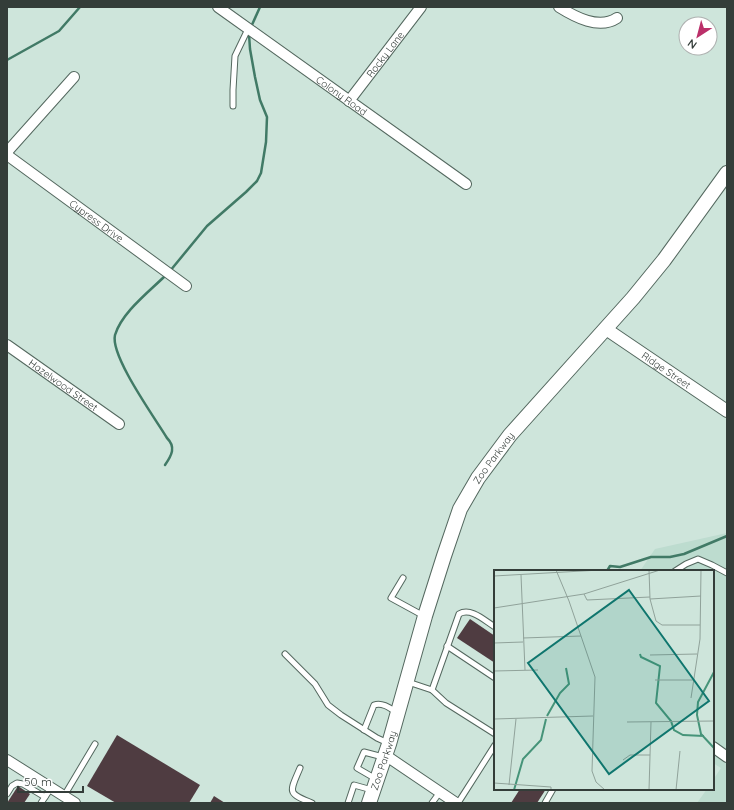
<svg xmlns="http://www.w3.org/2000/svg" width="734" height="810" font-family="Quicksand,sans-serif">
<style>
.built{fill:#bddccf}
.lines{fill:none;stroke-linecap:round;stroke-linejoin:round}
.stream{stroke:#417a66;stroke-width:2.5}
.building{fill:#4f3c41}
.service-casing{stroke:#54685f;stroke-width:7}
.minor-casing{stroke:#54685f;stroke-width:12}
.tertiary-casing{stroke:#54685f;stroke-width:14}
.secondary-casing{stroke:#54685f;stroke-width:16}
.service{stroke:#fff;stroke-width:5}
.minor{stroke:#fff;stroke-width:10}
.tertiary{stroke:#fff;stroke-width:12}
.secondary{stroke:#fff;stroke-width:14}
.labels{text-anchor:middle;stroke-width:4;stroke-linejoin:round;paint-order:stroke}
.street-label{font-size:10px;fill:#343d39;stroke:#fff}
.inset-river{fill:none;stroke:#469479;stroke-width:2}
.inset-road{fill:none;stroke:#90a29a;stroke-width:1}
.view{fill:#0f766e;fill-opacity:0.15;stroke:#0f766e;stroke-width:2}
.inset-edge{fill:none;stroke:#343d39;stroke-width:2}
</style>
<rect width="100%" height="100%" fill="#cee5db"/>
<polygon class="built" points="727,533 727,803 697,803 707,789 713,789 713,780 721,768 713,763 713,571 640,571 655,549"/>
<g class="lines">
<g class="stream">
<polyline points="251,27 260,7"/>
<polyline points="7,60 59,31 80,7"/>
<polyline points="170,271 207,226 246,192 257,181 261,173 266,142 267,117 260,100 255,77 250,49 249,34"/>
<path d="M165,465C172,455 176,447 167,438C155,418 110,356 115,335C122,312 150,291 166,275"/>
<polyline points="607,571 610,566 620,567 651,557 670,557 684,554 727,536"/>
</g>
</g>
<g class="building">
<polygon points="470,619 495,636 495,663 457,638"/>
<polygon points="117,735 200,785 189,803 116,803 87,786"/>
<polygon points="18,786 30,794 24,803 7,803"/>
<polygon points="520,789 546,789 537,803 511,803"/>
<polygon points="214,796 225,803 210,803"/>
</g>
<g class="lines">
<defs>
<g id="service">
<polyline points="233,106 233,90 235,56 248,29"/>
<polyline points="675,571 686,564 698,559 712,565 727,573"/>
<polyline points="403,578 391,598 424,616"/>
<polyline points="447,646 495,678"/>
<polyline points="285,654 315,684 328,705 341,715 377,738 388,743"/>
<path d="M408,682L432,690L459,614C471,607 485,621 495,627"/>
<polyline points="432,690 446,703 495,734"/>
<path d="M364,730L374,705C382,702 390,708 396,712"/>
<path d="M300,768C290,792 286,793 312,803"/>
<polyline points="376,779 357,768 364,752 383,757"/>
<polyline points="7,794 12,786 17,783 23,784 45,797"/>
<polyline points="64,796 95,744"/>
<polyline points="41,803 51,788"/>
<polyline points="348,803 354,785 372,790"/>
<polyline points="432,803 440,792"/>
<polyline points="458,803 495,745"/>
<polyline points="545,803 553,789"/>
</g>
<g id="minor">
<path id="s1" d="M218,7L466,184"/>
<path d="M559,7C575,17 599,30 617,18"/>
<path id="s2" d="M349,101L421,7"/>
<polyline points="7,152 74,77"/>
<path id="s3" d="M7,155L186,286"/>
<path id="s4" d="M7,345L119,424"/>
<polyline points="713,747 727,757"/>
<polyline points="385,755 456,803"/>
<polyline points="7,760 75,803"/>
</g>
<g id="tertiary">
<path id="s5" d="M606,329L727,411"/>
</g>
<g id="secondary">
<path id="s6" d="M369,803L389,744L425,616L444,556L460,509L478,478L510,435L633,298L664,260L727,173"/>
</g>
</defs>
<use href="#service" class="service-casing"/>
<use href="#minor" class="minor-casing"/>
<use href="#tertiary" class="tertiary-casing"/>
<use href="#secondary" class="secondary-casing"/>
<use href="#service" class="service"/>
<use href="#minor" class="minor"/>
<use href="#tertiary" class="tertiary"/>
<use href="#secondary" class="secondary"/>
</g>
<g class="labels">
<g class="street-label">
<text dy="4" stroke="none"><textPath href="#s2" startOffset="59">Rocky Lane</textPath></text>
<text dy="4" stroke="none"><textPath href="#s1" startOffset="152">Colony Road</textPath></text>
<text dy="4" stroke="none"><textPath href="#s3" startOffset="111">Cypress Drive</textPath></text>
<text dy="4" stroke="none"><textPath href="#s5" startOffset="73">Ridge Street</textPath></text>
<text dy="4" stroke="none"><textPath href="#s4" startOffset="69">Hazelwood Street</textPath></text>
<text dy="4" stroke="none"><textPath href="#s6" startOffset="369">Zoo Parkway</textPath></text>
<text dy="4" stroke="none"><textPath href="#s6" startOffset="45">Zoo Parkway</textPath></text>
</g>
</g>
<g transform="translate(494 570)">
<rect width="220" height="220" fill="#cee5db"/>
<path class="inset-river" d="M146,84L147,87L166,96L162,133L177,151L180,160L189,165L210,166M220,102L204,132L203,145L207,164L220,178M53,146L66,123L75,114L72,98M20,220L29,189L47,170L52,149"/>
<path class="inset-road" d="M62,0L75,31L101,107L98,201L102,212L111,220M155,0L156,29L162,51L168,55H206M27,5L31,100M0,6L106,0M90,24L93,30L156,27M156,29L207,26M0,38L90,24L166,0M29,68L87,66M0,73L29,72M156,85L203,84M0,101L44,100M161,110H199M197,128L206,69L207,0M0,149L99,146M133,152L220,151M129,190L136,185H156M0,213L57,217V220M15,215L22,149M155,220L157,152M182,220L186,181"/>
<path class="view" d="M135,20L215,131L115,204L34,93Z"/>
<rect width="220" height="220" class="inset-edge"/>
</g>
<rect width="734" height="810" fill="none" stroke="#343d39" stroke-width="16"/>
<g transform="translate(698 36) rotate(216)"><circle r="19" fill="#ffffff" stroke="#aeb1b0"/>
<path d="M0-3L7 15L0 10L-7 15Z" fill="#bb306a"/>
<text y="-6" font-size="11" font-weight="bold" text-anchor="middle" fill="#343d39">N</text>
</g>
<path d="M18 786v6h65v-6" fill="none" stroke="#343d39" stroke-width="2"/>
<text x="24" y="786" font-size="12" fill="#343d39" stroke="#ffffff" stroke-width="3" paint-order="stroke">50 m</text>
</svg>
